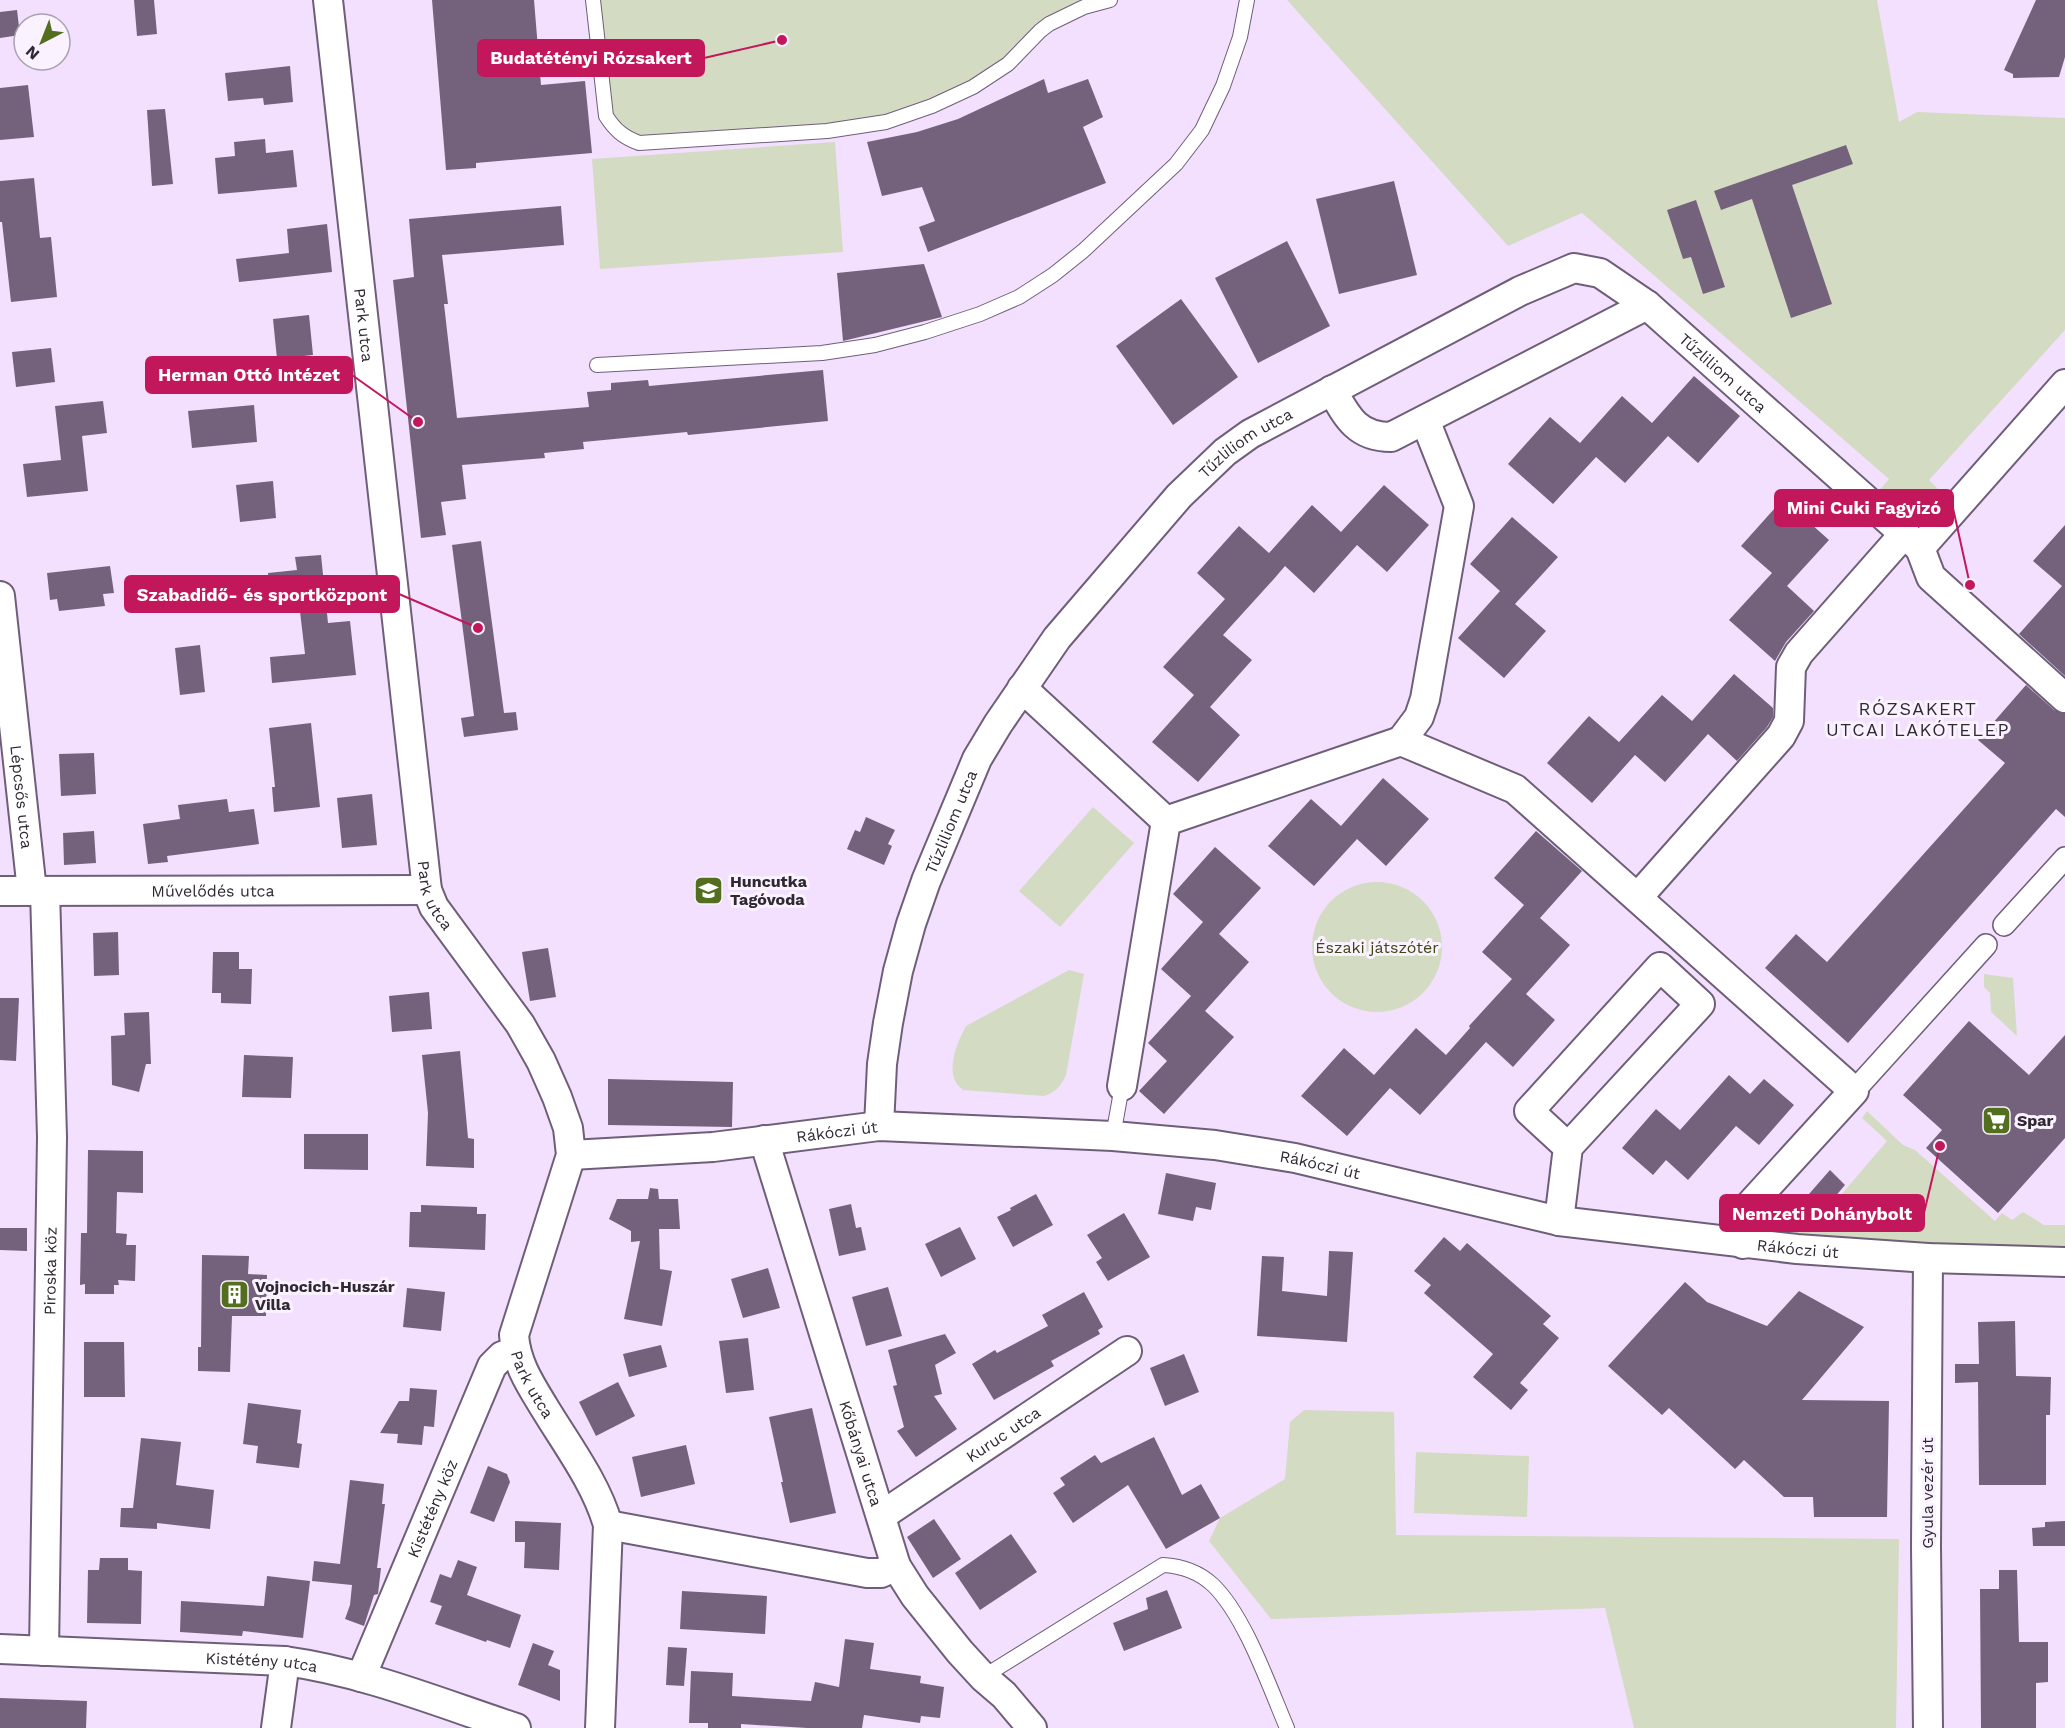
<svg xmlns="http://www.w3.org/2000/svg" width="2065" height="1728" font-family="'Work Sans',sans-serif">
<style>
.green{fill:#d4dbc3}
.building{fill:#74627d}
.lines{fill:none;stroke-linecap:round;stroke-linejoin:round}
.service-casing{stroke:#6f5e78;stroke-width:16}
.pedestrian-casing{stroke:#6f5e78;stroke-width:24}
.minor-casing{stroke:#6f5e78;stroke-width:32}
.service{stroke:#fff;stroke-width:14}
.pedestrian{stroke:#fff;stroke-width:21}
.minor{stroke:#fff;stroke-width:28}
.labels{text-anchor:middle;stroke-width:6;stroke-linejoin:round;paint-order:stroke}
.street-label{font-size:16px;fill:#302934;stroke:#faf2fe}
.poi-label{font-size:16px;font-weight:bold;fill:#302934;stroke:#faf2fe;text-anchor:start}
.park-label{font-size:16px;fill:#3c4713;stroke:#faf2fe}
.neighbourhood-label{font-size:18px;letter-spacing:1.5px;fill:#302934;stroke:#faf2fe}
.leader{fill:none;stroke:#c2185b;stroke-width:2}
.callout-dot{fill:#c2185b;stroke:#faf2fe;stroke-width:2}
.callout{fill:#c2185b;stroke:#c2185b;stroke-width:2}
.callout-label{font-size:18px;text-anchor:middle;font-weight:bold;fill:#fff}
</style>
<rect width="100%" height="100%" fill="#f3e0fe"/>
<g class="green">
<polygon points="593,0 1110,0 1049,24 1008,64 886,122 639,143 614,129"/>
<path d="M1287,0H1877L1899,122L1917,112L2065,118V330L1929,480L1945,496C1923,512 1899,509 1877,493L1889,479L1582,213L1508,246Z"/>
<polygon points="835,142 843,252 600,269 592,159"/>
<polygon points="1093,807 1134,843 1060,927 1019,891"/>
<circle cx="1377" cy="947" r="65"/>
<path d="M1069,970L1084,974L1066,1075C1061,1086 1056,1092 1044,1096L963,1090C943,1076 956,1044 966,1026Z"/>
<polygon points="1984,974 2013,978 2017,1036 1991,1012 1990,993 1984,987"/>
<polygon points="1867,1111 1903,1145 1915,1150 1995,1221 2002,1213 2012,1220 2023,1212 2044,1225 2065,1225 2065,1247 1930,1243 1771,1231 1766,1224 1782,1205 1812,1229 1887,1141 1862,1118"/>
<polygon points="1304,1410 1394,1412 1396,1535 1899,1539 1896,1728 1634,1728 1605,1608 1271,1619 1209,1541 1220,1518 1285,1479 1290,1422"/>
<polygon points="1416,1452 1529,1456 1527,1517 1414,1513"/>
</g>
<g class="building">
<polygon points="134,0 154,0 157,34 137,36"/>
<polygon points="432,0 534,0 541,85 585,81 592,153 476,163 476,168 446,170"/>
<polygon points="2036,0 2065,0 2065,57 2059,77 2013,78 2013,74 2004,70"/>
<polygon points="17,10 20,35 0,38 0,12"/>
<polygon points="290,66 293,102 264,105 263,98 228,101 225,73"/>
<polygon points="1044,79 1048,93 1088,79 1103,117 1083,127 1106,183 928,252 919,227 935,221 922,187 882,196 867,142 917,132 958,119"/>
<polygon points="28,85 34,137 0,140 0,88"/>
<polygon points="165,109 173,184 152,186 147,110"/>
<polygon points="265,139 266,153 293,150 297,187 218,194 215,158 235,156 234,142"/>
<polygon points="1846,145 1853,164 1792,185 1832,304 1791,318 1752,199 1721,210 1714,191"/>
<polygon points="34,178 40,238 51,237 57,297 11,302 2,222 0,222 0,181"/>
<polygon points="1394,181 1417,275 1339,294 1316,199"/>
<polygon points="1696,200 1725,287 1703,294 1691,257 1683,259 1667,210"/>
<polygon points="561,206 564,245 442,255 448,304 444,304 457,418 589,407 587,392 611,390 611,383 648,380 649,386 823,370 828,421 688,435 687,432 583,442 584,449 544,453 545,458 462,465 466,499 441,502 446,535 421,538 393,280 414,277 409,219"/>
<polygon points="327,224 332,272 239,282 236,259 289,253 287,229"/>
<polygon points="1287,241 1330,326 1258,363 1215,278"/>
<polygon points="924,264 942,317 843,341 837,273"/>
<polygon points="1181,299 1238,377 1173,425 1116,346"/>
<polygon points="309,315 313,355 277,359 273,319"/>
<polygon points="51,348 55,382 16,387 12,352"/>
<polygon points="1694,376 1740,416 1698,463 1668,436 1625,483 1596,457 1553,504 1508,464 1550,417 1580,443 1622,396 1652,423"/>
<polygon points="103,401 107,433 82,436 88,491 27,497 23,464 61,460 55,406"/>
<polygon points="254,405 257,442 192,448 188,411"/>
<polygon points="273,481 276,518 240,522 236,485"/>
<polygon points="1384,485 1429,525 1387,572 1357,545 1314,593 1285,566 1273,580 1223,635 1252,660 1210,707 1240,735 1198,782 1152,742 1194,695 1163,667 1225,599 1197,573 1239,526 1269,553 1312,505 1341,532"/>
<polygon points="1783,499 1829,540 1787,586 1814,611 1786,642 1775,661 1729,620 1772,573 1741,546"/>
<polygon points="1512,517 1558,557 1515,604 1546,631 1504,678 1458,638 1500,591 1470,564"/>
<polygon points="2065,525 2065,676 2019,634 2062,586 2033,561"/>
<polygon points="481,541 504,713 516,712 518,730 464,737 461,718 474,716 452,545"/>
<polygon points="321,555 328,623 350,621 356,675 272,683 270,657 305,654 299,603 271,605 268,573 297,570 295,557"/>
<polygon points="110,566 114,593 103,594 105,606 59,611 57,599 50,600 47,573"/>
<polygon points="200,645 205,692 180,695 175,648"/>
<polygon points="1734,674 1773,708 1773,717 1767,727 1737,761 1708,734 1665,782 1635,755 1592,803 1547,763 1589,716 1619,742 1662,695 1692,721"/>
<polygon points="2026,685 2054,710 2065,714 2065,817 2056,809 1848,1043 1765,968 1796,934 1827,962 2005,763 1978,740"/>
<polygon points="311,723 320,807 274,812 272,787 275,787 269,728"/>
<polygon points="94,753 96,794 61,796 59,754"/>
<polygon points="1383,778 1429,819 1386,866 1357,839 1314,886 1268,846 1311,799 1341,826"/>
<polygon points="372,794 377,845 342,848 337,798"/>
<polygon points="227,799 229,812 254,809 259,844 167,856 168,862 148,864 143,824 180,819 178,805"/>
<polygon points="866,817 895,830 888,844 892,846 884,865 847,849 855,830 860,832"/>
<polygon points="94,831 96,863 64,865 63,833"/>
<polygon points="1536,831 1582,871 1540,918 1570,945 1526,994 1555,1020 1513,1067 1486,1042 1420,1115 1390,1088 1347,1136 1301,1096 1344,1048 1374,1075 1416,1028 1446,1055 1470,1028 1469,1026 1512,979 1482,952 1524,905 1494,878"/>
<polygon points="1215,847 1261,888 1219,934 1249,962 1205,1011 1234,1037 1164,1114 1139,1091 1167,1061 1148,1043 1191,996 1161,969 1203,922 1173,894"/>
<polygon points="118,932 119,975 94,976 93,933"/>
<polygon points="548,948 556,997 530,1001 522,952"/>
<polygon points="213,952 239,952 239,969 252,969 251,1004 221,1003 221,993 212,993"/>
<polygon points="429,992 432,1029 392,1032 389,996"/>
<polygon points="0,998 19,998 16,1061 0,1060"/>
<polygon points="149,1012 151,1064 146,1064 139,1092 112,1085 111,1036 125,1035 124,1013"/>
<polygon points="1969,1021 2029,1075 2065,1035 2065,1138 1998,1213 1926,1148 1942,1130 1903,1095"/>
<polygon points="460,1051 468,1138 474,1139 474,1168 426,1166 428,1113 422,1055"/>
<polygon points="244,1055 293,1057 291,1098 242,1097"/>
<polygon points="1729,1075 1750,1094 1764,1079 1794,1105 1759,1145 1736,1126 1688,1180 1666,1160 1653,1175 1622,1148 1656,1109 1680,1130"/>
<polygon points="608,1079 733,1082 732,1127 608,1125"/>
<polygon points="304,1134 368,1134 368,1170 304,1169"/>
<polygon points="88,1150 143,1151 143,1193 117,1192 116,1233 127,1234 126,1245 136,1245 135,1281 118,1280 119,1285 114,1285 114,1294 85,1294 85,1284 80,1285 81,1233 87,1233"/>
<polygon points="1830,1170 1845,1185 1812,1224 1795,1210"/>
<polygon points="1166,1173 1216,1183 1211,1210 1196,1207 1193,1221 1158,1214"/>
<polygon points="650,1188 658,1189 659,1199 678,1199 680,1229 659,1229 660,1269 672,1271 662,1326 624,1319 640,1241 631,1242 631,1231 609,1219 617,1199 648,1199"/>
<polygon points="1036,1194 1053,1225 1013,1247 997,1217 1011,1210 1010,1208"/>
<polygon points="851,1204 856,1228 861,1227 866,1250 839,1256 829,1209"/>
<polygon points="421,1205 477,1207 477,1214 486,1214 485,1250 409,1247 410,1212 421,1212"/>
<polygon points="1124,1213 1150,1257 1108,1281 1096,1262 1102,1258 1087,1235"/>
<polygon points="960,1227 976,1259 941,1277 925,1244"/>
<polygon points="0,1228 27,1228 27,1251 0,1250"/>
<polygon points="1444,1237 1460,1251 1467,1243 1551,1316 1543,1324 1559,1338 1520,1383 1528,1390 1511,1410 1473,1377 1493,1354 1424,1293 1431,1285 1414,1271"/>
<polygon points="1329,1251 1353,1252 1347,1342 1257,1336 1262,1256 1284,1257 1282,1291 1327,1296"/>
<polygon points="202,1255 249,1256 248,1274 267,1275 266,1316 232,1316 230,1372 198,1371 198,1347 201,1347"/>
<polygon points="768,1268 780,1308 743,1318 731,1279"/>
<polygon points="1685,1282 1707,1302 1767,1326 1799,1291 1864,1327 1802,1400 1889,1401 1887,1517 1814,1517 1813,1497 1784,1497 1744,1460 1735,1469 1669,1408 1662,1415 1608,1366"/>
<polygon points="888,1287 902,1336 866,1346 852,1297"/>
<polygon points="407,1288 445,1292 441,1331 403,1327"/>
<polygon points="1084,1292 1103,1327 1098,1330 1100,1334 1051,1361 1054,1366 994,1400 972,1364 995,1350 997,1353 1048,1326 1042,1315"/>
<polygon points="2015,1321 2016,1376 2051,1377 2050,1415 2046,1415 2046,1485 1979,1485 1978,1382 1955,1383 1955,1364 1979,1364 1978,1322"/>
<polygon points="945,1334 956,1353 935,1365 942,1394 934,1396 957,1429 916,1457 897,1431 904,1427 893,1386 897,1385 888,1350"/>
<polygon points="748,1338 754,1390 726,1393 719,1341"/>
<polygon points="84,1342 124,1342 125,1397 84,1397"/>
<polygon points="661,1345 667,1367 629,1377 623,1354"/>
<polygon points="1184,1354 1199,1392 1165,1406 1150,1368"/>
<polygon points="618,1382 635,1416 596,1436 579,1402"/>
<polygon points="410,1388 437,1390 434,1427 424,1426 422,1445 397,1443 398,1434 380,1433 399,1401 409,1401"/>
<polygon points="248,1403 301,1410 297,1443 302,1444 299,1468 256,1463 258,1446 243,1444"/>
<polygon points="812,1408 836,1513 790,1523 781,1482 783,1482 769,1417"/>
<polygon points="1154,1437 1182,1495 1201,1484 1220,1518 1166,1549 1128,1485 1073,1523 1053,1493 1065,1485 1060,1478 1095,1455 1101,1463"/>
<polygon points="141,1438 181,1442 176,1485 214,1490 210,1529 157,1523 157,1529 120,1527 121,1508 133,1508"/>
<polygon points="686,1445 695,1484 641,1497 632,1457"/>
<polygon points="488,1466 507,1474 510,1482 494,1522 470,1513"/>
<polygon points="350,1480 384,1484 382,1504 385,1504 377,1568 381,1568 378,1594 374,1595 364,1626 345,1619 350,1605 352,1585 312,1581 314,1561 340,1564"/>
<polygon points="934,1519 961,1559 933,1578 907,1537"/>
<polygon points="515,1521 561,1523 559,1570 524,1568 525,1542 515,1542"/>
<polygon points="2065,1521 2065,1546 2033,1546 2032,1528 2045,1527 2045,1522"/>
<polygon points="1011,1534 1037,1572 980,1610 955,1573"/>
<polygon points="100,1558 128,1558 128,1570 142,1571 141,1624 87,1623 88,1570 99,1570"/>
<polygon points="458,1560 477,1567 467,1595 521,1615 510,1648 487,1640 486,1642 435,1624 442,1606 430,1602 440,1574 451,1578"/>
<polygon points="1999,1570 2017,1570 2019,1642 2048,1642 2048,1682 2036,1683 2036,1728 1981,1728 1980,1589 1999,1589"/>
<polygon points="267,1576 310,1581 303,1638 243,1631 242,1636 180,1632 181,1601 264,1606"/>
<polygon points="1167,1590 1182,1628 1124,1651 1113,1623 1148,1609 1146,1598"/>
<polygon points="682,1591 767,1596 765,1634 680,1629"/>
<polygon points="845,1639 874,1643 870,1669 921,1676 920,1683 944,1687 940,1718 921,1716 920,1723 864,1715 862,1728 807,1728 741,1724 741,1728 708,1728 708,1723 689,1723 691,1671 733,1673 732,1696 811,1701 815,1682 839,1687"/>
<polygon points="533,1643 554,1651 548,1665 560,1670 560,1701 518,1685"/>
<polygon points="668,1647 687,1648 684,1686 666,1685"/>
<polygon points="0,1698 87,1701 86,1728 0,1728"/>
</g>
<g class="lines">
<defs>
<g id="service">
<path d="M593,0L606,116C615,130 623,137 639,143L827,131L886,122L932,106L973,87L1008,64L1040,31L1049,24L1084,7L1110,0"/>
<polyline points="597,365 822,353 875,345 925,332 980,314 1019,297 1053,275 1083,251 1176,164 1202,130 1223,86 1240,37 1247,0"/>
<polyline points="1113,1136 1122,1086"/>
<path d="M983,1677L1163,1565C1181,1566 1199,1572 1213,1585C1245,1616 1269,1686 1287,1728"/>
</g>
<g id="pedestrian">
<polyline points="2004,925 2065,858"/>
<polyline points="1854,1091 1986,945"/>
</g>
<g id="minor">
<path id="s1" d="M328,0L427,890L434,907L520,1024L541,1061L557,1097L568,1128L571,1155L514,1335C516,1363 530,1384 544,1407C567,1445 596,1483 608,1525L600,1728"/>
<path d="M1332,390C1347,417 1357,437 1391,437L1647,305"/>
<polyline points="1920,548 1931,577 2065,698"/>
<path id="s2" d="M0,596L32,891"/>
<polyline points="1022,688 1166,821 1401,741 1515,789 1854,1091 1750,1205 1743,1244"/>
<polyline points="1401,741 1419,717 1425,699 1459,506 1425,420"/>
<path id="s3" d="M0,891L427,890"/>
<polyline points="1638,897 1781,736 1789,721 1791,667 1799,653 1904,534"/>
<polyline points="1122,1086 1166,821"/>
<path id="s4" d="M879,1126L882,1064L888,1023L898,971L911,924L926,881L977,759L998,724L1057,638L1179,496L1225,452L1250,434L1520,291L1574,268L1600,273L1647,305L1920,548L2065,384"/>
<path id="s5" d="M764,1140L896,1566L915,1596L960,1652L983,1677L1004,1695L1032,1728"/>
<path id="s6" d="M571,1155L713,1147L879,1126L1113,1136L1215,1145L1295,1158L1559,1221L1797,1249L1928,1258L2065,1262"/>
<polyline points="1559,1221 1568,1147 1700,1004 1660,967 1529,1111 1568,1147"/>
<polyline points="1928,1258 1926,1547 1928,1728"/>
<path id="s7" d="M881,1516L1127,1351"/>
<polyline points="608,1525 867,1573 881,1573 896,1566"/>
<path id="s8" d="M0,1649L285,1661C365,1672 440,1703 516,1728"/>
<path id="s9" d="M44,1651L52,1137L45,891"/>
<path id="s10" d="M361,1677L492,1366L502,1356L515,1352"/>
<polyline points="276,1728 285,1661"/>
</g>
</defs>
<use href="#service" class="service-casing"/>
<use href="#pedestrian" class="pedestrian-casing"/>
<use href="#minor" class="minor-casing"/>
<use href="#service" class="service"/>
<use href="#pedestrian" class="pedestrian"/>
<use href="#minor" class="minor"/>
</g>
<defs>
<symbol id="school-square" viewBox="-11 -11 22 22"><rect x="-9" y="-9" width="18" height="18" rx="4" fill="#546e20" stroke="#faf2fe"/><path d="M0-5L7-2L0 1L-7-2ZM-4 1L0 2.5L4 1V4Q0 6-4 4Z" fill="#fff"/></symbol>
<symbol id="supermarket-square" viewBox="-11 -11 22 22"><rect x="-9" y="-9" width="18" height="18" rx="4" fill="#546e20" stroke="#faf2fe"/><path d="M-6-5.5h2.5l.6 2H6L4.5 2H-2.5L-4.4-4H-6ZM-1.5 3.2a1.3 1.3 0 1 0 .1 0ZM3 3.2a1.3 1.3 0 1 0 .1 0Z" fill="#fff"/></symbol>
<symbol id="building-square" viewBox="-11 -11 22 22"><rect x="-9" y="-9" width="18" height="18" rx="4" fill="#546e20" stroke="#faf2fe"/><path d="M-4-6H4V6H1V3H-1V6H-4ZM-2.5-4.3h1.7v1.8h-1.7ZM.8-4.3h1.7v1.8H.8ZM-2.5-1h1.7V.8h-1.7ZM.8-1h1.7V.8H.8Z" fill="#fff"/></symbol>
</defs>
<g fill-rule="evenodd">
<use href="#school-square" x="692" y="874" width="33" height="33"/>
<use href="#supermarket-square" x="1980" y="1104" width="33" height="33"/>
<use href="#building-square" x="218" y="1278" width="33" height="33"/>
</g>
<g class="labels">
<g class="street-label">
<text dy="6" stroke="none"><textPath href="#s1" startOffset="327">Park utca</textPath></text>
<text dy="6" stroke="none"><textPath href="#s4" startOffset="1359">Tűzliliom utca</textPath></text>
<text dy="6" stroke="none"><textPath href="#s4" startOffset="801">Tűzliliom utca</textPath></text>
<text dy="6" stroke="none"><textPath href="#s2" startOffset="202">Lépcsős utca</textPath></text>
<text dy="6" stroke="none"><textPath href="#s4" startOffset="315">Tűzliliom utca</textPath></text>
<text dy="6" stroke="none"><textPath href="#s3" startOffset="213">Művelődés utca</textPath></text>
<text dy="6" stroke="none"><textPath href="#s1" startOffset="903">Park utca</textPath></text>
<text dy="6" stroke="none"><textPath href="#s6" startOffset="267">Rákóczi út</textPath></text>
<text dy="6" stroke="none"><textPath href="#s6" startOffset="753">Rákóczi út</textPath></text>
<text dy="6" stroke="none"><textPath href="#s6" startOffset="1239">Rákóczi út</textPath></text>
<text dy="6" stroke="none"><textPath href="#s9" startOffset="380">Piroska köz</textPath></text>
<text dy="6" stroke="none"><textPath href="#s1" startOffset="1443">Park utca</textPath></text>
<text dy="6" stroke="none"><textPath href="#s7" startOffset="147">Kuruc utca</textPath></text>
<text dy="6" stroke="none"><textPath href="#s5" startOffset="328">Kőbányai utca</textPath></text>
<text transform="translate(1927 1493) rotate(-90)" y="6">Gyula vezér út</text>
<text dy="6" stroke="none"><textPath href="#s10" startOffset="183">Kistétény köz</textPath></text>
<text dy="6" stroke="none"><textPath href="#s8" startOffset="262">Kistétény utca</textPath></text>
</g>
<g class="poi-label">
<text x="730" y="887">Huncutka<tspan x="730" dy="18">Tagóvoda</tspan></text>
<text x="2017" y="1126">Spar</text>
<text x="255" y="1292">Vojnocich-Huszár<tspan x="255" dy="18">Villa</tspan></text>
</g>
<g class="park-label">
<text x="1377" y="953">Északi játszótér</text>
</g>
<g class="neighbourhood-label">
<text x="1918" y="715">RÓZSAKERT<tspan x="1918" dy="21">UTCAI LAKÓTELEP</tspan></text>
</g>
</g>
<path class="leader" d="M782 40L704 58M418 422L352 375M1970 585L1953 508M478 628L399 594M1940 1146L1924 1213"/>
<g class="callout-dot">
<circle cx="782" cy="40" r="6"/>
<circle cx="418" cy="422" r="6"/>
<circle cx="1970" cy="585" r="6"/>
<circle cx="478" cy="628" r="6"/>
<circle cx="1940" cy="1146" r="6"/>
</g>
<g class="callout">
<rect x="478" y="40" width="226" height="36" rx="6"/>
<rect x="146" y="357" width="206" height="36" rx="6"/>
<rect x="1775" y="490" width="178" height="36" rx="6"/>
<rect x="125" y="576" width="274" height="36" rx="6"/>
<rect x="1720" y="1195" width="204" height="36" rx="6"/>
</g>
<g class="callout-label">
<text x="591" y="64">Budatétényi Rózsakert</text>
<text x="249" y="381">Herman Ottó Intézet</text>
<text x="1864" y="514">Mini Cuki Fagyizó</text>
<text x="262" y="601">Szabadidő- és sportközpont</text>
<text x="1822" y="1220">Nemzeti Dohánybolt</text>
</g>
<g transform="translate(42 42) rotate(222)"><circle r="28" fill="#faf2fe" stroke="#a9a2ad" stroke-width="1.5"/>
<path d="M0-4.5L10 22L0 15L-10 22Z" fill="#546e20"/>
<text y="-9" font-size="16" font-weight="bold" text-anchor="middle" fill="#302934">N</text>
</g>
</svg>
